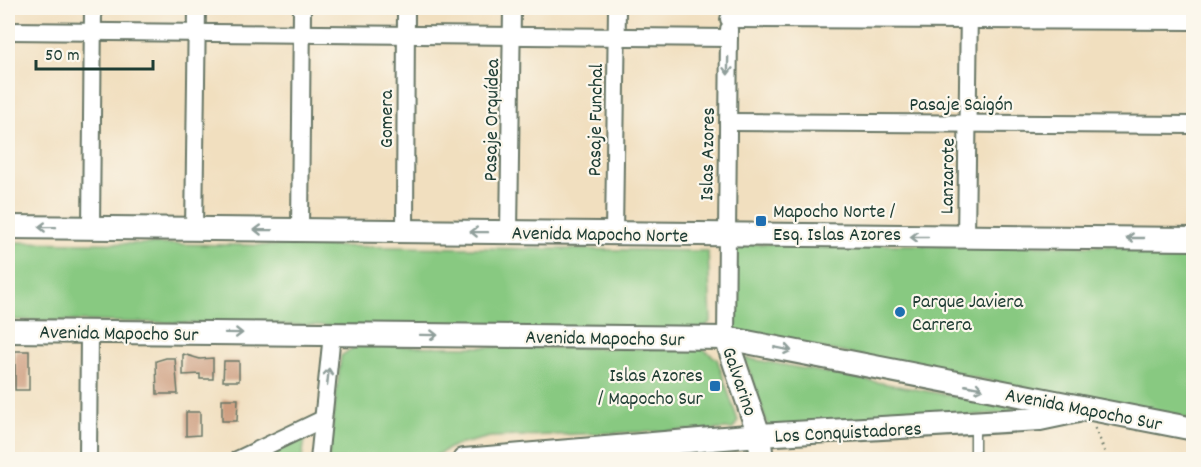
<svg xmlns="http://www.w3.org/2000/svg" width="1201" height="467" font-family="Dekko,sans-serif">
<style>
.green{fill:#88c981;stroke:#54835a;stroke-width:1.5}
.building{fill:#cd9d7f}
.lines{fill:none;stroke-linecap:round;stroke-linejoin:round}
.lane-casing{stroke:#687665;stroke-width:11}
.street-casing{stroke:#687665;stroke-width:20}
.secondary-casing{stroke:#687665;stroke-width:26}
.path{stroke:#687665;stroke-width:3;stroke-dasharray:1.5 4.5;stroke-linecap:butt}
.lane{stroke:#fff;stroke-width:8}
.street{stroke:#fff;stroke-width:16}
.secondary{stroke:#fff;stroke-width:22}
.oneway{stroke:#8f9e9a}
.poi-dot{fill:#1f6fb2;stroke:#fbf7ec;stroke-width:2}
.labels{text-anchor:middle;stroke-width:4.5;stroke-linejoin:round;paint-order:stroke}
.street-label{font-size:20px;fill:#1f3d34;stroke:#fbf7ec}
.poi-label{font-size:20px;fill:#1f3d34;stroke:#fbf7ec;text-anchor:start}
</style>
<rect width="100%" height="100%" fill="#fbf7ec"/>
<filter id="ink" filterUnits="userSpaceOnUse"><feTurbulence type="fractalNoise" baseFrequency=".0167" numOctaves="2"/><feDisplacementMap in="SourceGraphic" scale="12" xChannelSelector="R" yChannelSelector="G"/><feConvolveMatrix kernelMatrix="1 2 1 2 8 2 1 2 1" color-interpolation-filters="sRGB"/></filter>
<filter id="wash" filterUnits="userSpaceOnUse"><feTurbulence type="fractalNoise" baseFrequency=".008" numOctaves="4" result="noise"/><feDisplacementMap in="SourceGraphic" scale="24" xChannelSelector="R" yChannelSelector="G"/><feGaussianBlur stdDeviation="1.35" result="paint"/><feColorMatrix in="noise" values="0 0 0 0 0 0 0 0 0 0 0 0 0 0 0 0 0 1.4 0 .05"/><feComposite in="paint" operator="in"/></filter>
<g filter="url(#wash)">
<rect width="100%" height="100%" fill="#f1dfbf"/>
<g class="green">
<polygon points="8,242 708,251 711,321 700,332 8,320"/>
<polygon points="739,244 1193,246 1193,420 742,333 733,328 732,252"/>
<polygon points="356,346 703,349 717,359 738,421 733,429 490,437 453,446 430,459 328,460 341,356"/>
<polygon points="745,358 1035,411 769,430"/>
<polygon points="305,438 302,459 259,459"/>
</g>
<g id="blocks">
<g class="building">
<rect x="15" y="351" width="14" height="39"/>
<polygon points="183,354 200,359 213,358 213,379 200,379 200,374 183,375"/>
<polygon points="166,358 175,358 178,394 157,394 156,361"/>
<polygon points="224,361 239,361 239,381 223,381"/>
<polygon points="222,399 238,399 237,421 222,421"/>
<polygon points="186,412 200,412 200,435 186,436"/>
</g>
</g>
</g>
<g filter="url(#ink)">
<use href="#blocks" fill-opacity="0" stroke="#687665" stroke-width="1.5"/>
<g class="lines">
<defs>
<polyline id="lane" points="975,424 975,460"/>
<g id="street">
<polyline points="729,19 1194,21"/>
<polyline points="8,31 729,38"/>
<polyline points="728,122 1194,125"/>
<polyline points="91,228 93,8"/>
<polyline points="194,229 197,8"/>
<polyline points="300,230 302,8"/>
<polyline points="405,231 406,8"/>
<polyline points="509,232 512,8"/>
<polyline points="614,234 617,8"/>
<polyline points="966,237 969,8"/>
<polyline points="726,338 729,29"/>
<polyline points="88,460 89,332"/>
<polyline points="237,460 323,419"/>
<polyline points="319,460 332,334"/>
</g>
<g id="secondary">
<polyline points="8,227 1194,239"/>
<polyline points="8,331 726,338 1194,429"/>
<polyline points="726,338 759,435 762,460"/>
<polyline points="464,460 759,435 1040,419 1078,411"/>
</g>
</defs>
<use href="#lane" class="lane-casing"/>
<use href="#street" class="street-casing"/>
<use href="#secondary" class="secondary-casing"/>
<polyline class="path" points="1095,428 1108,460"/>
<use href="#lane" class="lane"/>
<use href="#street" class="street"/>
<use href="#secondary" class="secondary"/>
</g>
<defs><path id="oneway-shaft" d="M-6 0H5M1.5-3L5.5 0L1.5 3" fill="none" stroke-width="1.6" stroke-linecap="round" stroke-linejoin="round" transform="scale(1.5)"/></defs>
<g class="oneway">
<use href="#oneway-shaft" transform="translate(728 66) rotate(91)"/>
<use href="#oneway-shaft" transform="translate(47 227) rotate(-179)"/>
<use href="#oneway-shaft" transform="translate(263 230) rotate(-179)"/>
<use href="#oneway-shaft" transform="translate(479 232) rotate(-179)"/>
<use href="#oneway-shaft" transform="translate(919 237) rotate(-180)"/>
<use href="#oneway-shaft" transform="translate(1135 238) rotate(-180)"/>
<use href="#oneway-shaft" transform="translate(234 333) rotate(1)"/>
<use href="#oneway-shaft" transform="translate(429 335) rotate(1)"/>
<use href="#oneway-shaft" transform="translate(783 349) rotate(11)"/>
<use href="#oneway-shaft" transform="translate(328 377) rotate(-84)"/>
<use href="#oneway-shaft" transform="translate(974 387) rotate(11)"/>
</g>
</g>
<g class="poi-dot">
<rect x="755" y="215" width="12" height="12" rx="3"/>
<circle cx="900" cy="312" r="6"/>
<rect x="709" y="380" width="12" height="12" rx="3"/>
</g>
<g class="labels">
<g class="street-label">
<text x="961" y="110">Pasaje Saigón</text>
<text transform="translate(385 119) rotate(-90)" y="7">Gomera</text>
<text transform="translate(490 120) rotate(-89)" y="7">Pasaje Orquídea</text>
<text transform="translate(594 120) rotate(-89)" y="7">Pasaje Funchal</text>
<text transform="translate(706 154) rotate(-89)" y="7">Islas Azores</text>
<text transform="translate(946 176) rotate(-89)" y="7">Lanzarote</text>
<text transform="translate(600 233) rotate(1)" y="7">Avenida Mapocho Norte</text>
<text transform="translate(119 332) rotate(1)" y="7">Avenida Mapocho Sur</text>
<text transform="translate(605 337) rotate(1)" y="7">Avenida Mapocho Sur</text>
<text transform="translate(741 381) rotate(71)" y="7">Galvarino</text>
<text transform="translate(1084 408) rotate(11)" y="7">Avenida Mapocho Sur</text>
<text transform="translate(848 431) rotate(-3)" y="7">Los Conquistadores</text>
</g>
<g class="poi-label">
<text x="773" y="217">Mapocho Norte /<tspan x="773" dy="23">Esq. Islas Azores</tspan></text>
<text x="912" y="307">Parque Javiera<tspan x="912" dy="23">Carrera</tspan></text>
<text x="703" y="381" text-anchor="end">Islas Azores<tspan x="703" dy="23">/ Mapocho Sur</tspan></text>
</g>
</g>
<rect width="1201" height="467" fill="none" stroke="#fbf7ec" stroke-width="30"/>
<path d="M36 60v9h117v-9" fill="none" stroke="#1f3d34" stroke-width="3"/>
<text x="45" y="60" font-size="18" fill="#1f3d34" stroke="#fbf7ec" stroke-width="4.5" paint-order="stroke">50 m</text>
</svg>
